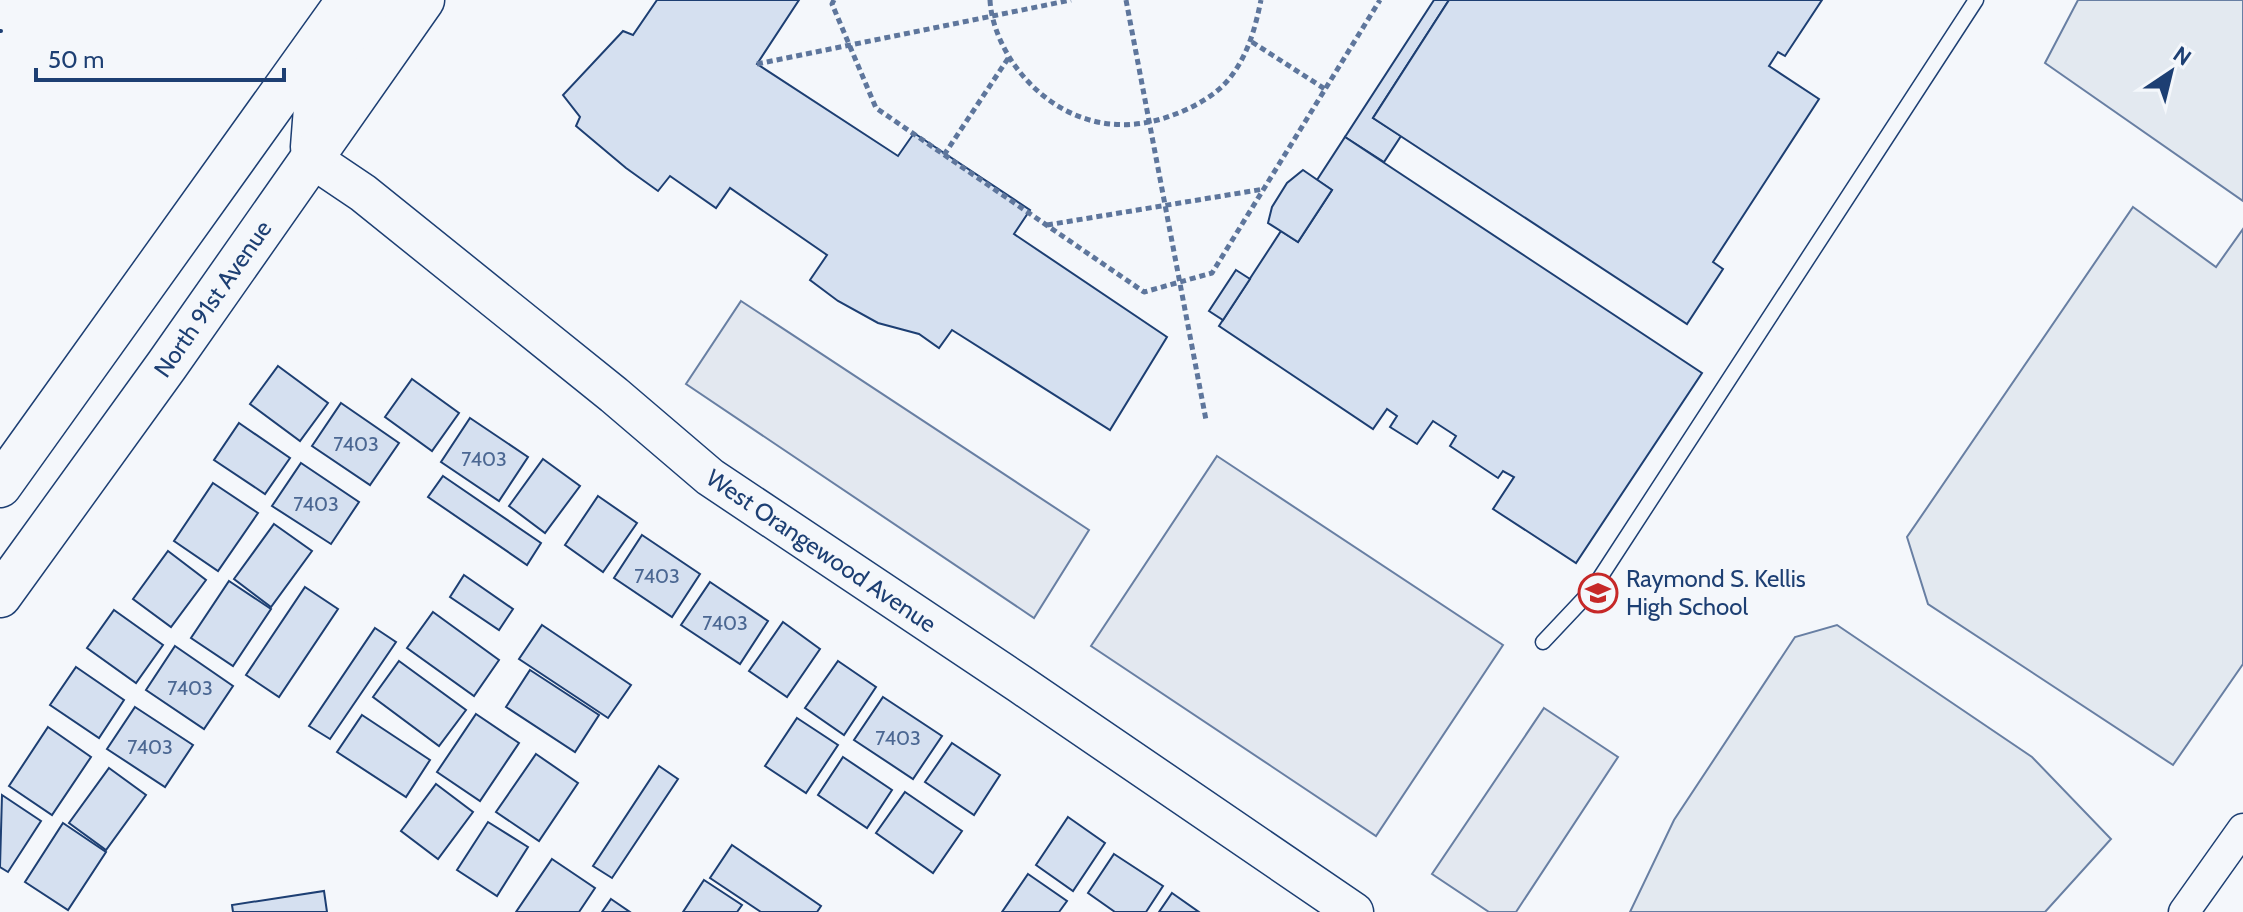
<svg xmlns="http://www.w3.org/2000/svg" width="2243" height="912" font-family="Cabin,sans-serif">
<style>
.green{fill:#e3e9f0;stroke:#687fa3;stroke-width:2}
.parking{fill:#e3e8f0;stroke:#687fa3;stroke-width:2}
.building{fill:#d5e0f0;stroke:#1d3f73;stroke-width:2}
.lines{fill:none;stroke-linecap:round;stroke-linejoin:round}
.service-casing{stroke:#1d3f73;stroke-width:17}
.minor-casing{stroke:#1d3f73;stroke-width:33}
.tertiary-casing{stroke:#1d3f73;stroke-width:41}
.secondary-casing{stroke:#1d3f73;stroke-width:45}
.path{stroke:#5e769c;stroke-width:5;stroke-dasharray:6 4;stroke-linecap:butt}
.service{stroke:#f4f7fb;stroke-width:14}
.minor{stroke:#f4f7fb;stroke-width:30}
.tertiary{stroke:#f4f7fb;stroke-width:38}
.secondary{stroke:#f4f7fb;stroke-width:42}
.wall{stroke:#1d3f73;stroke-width:4}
.labels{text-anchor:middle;stroke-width:6;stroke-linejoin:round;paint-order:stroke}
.number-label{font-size:20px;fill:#4b6792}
.street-label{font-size:24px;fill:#1d3f73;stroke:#f4f7fb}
.poi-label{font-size:24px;fill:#1d3f73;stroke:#f4f7fb;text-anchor:start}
</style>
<rect width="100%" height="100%" fill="#f4f7fb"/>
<g class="green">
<polygon points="2078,0 2243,0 2243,201 2045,63"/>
<polygon points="2133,207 2216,267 2243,229 2243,664 2173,765 1928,604 1907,537"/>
<polygon points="1837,625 2032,757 2111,839 2045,912 1630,912 1674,820 1795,637"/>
</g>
<g class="parking">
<polygon points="741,301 1089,530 1034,618 686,384"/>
<polygon points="1217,456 1503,645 1376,836 1091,646"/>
<polygon points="1544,708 1618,757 1516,912 1489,912 1432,874"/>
</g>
<g class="building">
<polygon points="657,0 799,0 757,64 898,156 914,133 1030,210 1014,234 1167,337 1110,430 952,330 939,348 919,334 878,323 838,301 810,280 827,255 730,188 716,208 670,176 658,191 626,168 576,126 580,117 563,95 623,31 633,35"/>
<polygon points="1434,0 1449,0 1373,118 1401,136 1384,162 1345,137"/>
<polygon points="1449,0 1822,0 1785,56 1778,52 1769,66 1819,99 1713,262 1723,269 1687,324 1373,118"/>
<polygon points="1345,137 1702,373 1576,563 1493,509 1514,477 1503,471 1498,478 1450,446 1456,436 1433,421 1417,444 1390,427 1397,416 1387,409 1373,429 1219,326 1281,231 1298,242 1332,190 1317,180"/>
<polygon points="1303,170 1332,190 1298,242 1268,223 1272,207 1287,183"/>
<polygon points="1236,270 1250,279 1223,320 1209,311"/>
<polygon points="278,366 328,403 300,441 250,404"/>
<polygon points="412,379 459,413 432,451 385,417"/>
<polygon points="341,403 399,443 370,485 312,446"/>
<polygon points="470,418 528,457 499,501 441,462"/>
<polygon points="239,423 290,458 265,494 214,460"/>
<polygon points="543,459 580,486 545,533 509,506"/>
<polygon points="301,463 359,502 331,544 272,506"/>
<polygon points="443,476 541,543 527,565 428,497"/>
<polygon points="213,483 258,513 218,571 174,541"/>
<polygon points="598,496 637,523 603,572 565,545"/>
<polygon points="274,524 312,551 271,607 234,579"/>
<polygon points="642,535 700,574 672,617 614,578"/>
<polygon points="168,551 206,580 171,627 133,599"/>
<polygon points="464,575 513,609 499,630 450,597"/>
<polygon points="229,581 271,609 233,666 191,638"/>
<polygon points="710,582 768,621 740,664 681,625"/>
<polygon points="305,587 338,609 279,697 246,675"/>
<polygon points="114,610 163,645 136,683 87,648"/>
<polygon points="433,612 499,660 474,696 407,648"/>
<polygon points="783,622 820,649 787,697 749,671"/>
<polygon points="542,625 631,685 608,718 519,659"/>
<polygon points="375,628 396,642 330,739 309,726"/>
<polygon points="175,646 233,686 204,729 146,690"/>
<polygon points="399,661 466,710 439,746 373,697"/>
<polygon points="838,661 876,687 844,735 805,708"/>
<polygon points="76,667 124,700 99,738 50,705"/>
<polygon points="530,670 599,715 575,752 506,707"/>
<polygon points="883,697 942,736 913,779 854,740"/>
<polygon points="135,707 193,745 165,787 107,749"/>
<polygon points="476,714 519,743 480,801 437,772"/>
<polygon points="362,715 430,760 406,797 337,752"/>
<polygon points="797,718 838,745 806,793 765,766"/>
<polygon points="48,727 91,757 52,815 9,786"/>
<polygon points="952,743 1000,775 974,815 925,782"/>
<polygon points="536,754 578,783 539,841 496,812"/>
<polygon points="843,757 892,790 867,828 818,795"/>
<polygon points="659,766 678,779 612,878 593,866"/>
<polygon points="109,768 146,795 106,850 69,823"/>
<polygon points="436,784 473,812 438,859 401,831"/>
<polygon points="905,792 962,831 933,873 876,833"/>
<polygon points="2,795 41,821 8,872 0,867"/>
<polygon points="1068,817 1105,843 1073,891 1036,865"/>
<polygon points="488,822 528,847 497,896 457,870"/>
<polygon points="63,823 106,852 68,910 25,882"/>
<polygon points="732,845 821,906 817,912 761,912 710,878"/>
<polygon points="1114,854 1163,886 1146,912 1115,912 1088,893"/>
<polygon points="552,859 595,888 579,912 516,912"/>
<polygon points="1028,874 1067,901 1059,912 1002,912"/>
<polygon points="704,880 742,905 737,912 683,912"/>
<polygon points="324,891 327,912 233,912 232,905"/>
<polygon points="1172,893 1199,912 1159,912"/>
<polygon points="611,899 630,912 602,912"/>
</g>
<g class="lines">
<defs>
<polyline id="service" points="1543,642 1592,590 1976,0"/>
<polyline id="minor" points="2184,912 2243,829"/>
<polyline id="tertiary" points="311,158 363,193 614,395 710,477 1020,684 1354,912"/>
<g id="secondary">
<polyline points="312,147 315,108 327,80 382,0"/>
<polyline points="0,486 348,0"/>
<polyline points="0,596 167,365 423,0"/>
</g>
</defs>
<use href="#service" class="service-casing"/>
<use href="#minor" class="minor-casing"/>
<use href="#tertiary" class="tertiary-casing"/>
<use href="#secondary" class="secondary-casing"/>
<g class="path">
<polyline points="834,0 832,4 876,108 1144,292 1212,273 1380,0"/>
<path d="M990,0C991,22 1001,45 1013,63C1051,117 1111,139 1173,115C1193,108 1216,95 1229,79C1248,55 1255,29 1261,0"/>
<polyline points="1126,0 1206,420"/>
<polyline points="1252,42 1325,89"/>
<polyline points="757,64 1071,0"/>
<polyline points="944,155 1009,57"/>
<polyline points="1047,225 1264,189"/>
</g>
<use href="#service" class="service"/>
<use href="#minor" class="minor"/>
<use href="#tertiary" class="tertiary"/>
<use href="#secondary" class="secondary"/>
<polyline class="wall" points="0,31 1,31"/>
</g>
<defs>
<symbol id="school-ring" viewBox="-11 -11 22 22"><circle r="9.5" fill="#f4f7fb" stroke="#c62828" stroke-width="1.5"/><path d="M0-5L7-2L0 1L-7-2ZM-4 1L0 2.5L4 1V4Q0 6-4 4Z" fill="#c62828"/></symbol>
</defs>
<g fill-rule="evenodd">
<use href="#school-ring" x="1576" y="571" width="44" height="44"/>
</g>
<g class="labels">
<g class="number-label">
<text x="356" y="451">7403</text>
<text x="484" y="466">7403</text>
<text x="316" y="511">7403</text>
<text x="657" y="583">7403</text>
<text x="725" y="630">7403</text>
<text x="190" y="695">7403</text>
<text x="898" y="745">7403</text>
<text x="150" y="754">7403</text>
</g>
<g class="street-label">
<text transform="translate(213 299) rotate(-55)" y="8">North 91st Avenue</text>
<text transform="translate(821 551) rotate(34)" y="8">West Orangewood Avenue</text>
</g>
<g class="poi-label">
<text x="1626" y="587">Raymond S. Kellis<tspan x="1626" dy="28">High School</tspan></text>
</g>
</g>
<g transform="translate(2171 72) rotate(35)" stroke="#f4f7fb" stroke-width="6" paint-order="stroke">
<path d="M0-6L14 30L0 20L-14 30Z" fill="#1d3f73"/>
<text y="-12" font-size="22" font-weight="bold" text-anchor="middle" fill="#1d3f73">N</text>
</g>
<path d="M36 68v12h248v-12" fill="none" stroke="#1d3f73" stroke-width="4"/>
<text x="48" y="68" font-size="24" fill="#1d3f73" stroke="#f4f7fb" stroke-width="6" paint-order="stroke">50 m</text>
</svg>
